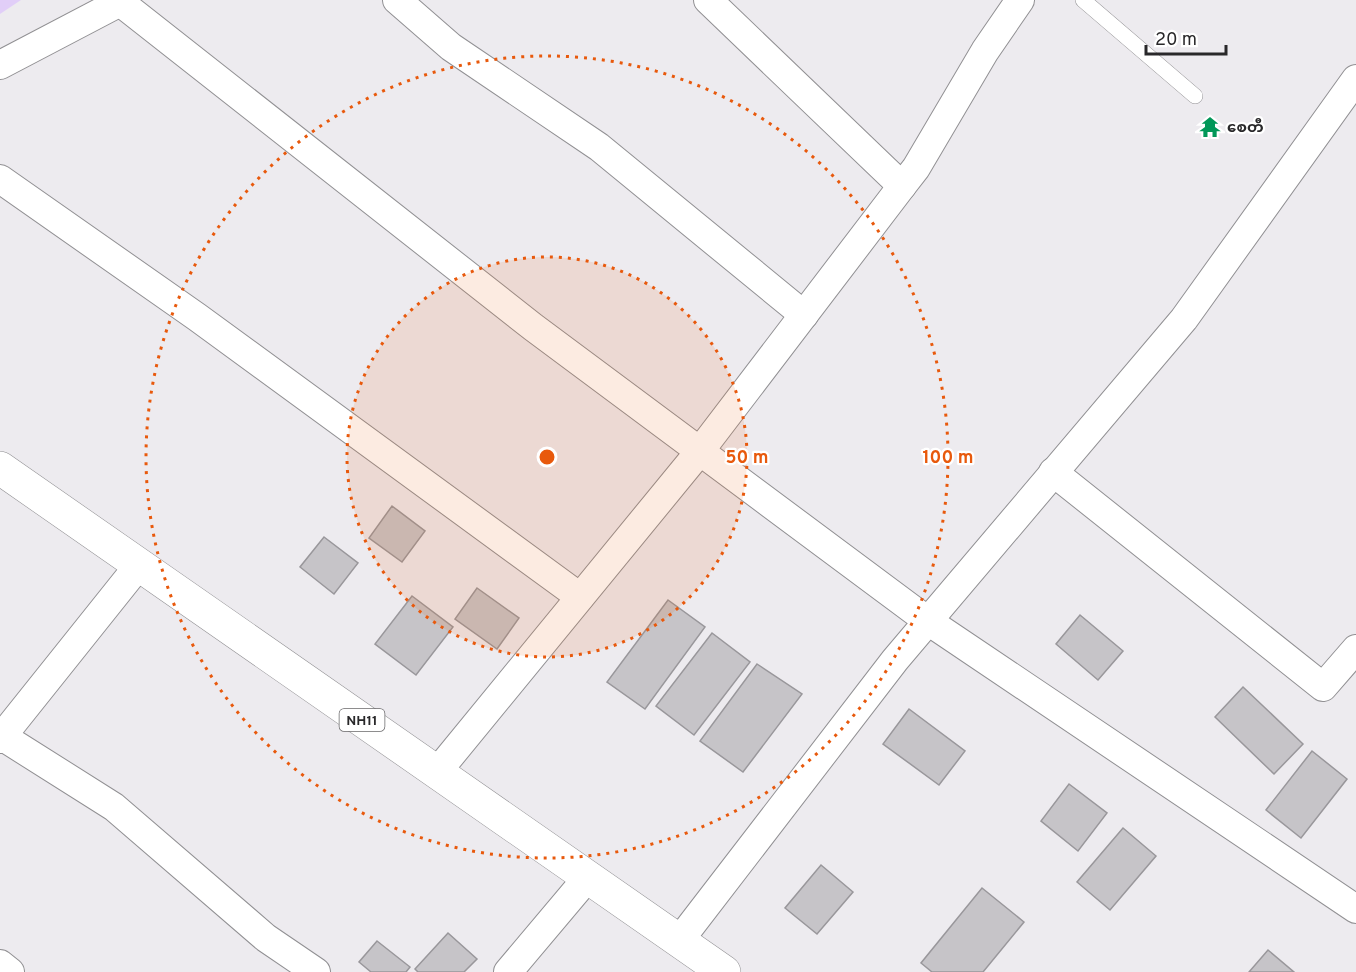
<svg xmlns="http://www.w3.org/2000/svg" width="1356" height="972" font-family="Overpass,'Noto Sans Myanmar',sans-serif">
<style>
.park{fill:#e1cef8}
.building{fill:#c6c4c8;stroke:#99979b;stroke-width:1.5}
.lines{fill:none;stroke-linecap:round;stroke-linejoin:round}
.service-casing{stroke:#919093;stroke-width:16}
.minor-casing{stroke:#919093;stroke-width:30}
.trunk-casing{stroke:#919093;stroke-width:34}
.service{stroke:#fff;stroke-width:15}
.minor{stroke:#fff;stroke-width:28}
.trunk{stroke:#fff;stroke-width:33}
.ring{fill:none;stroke:#e8590c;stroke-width:3;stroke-dasharray:3 6}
.labels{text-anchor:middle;stroke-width:4.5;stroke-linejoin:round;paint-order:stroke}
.shield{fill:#fff;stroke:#69686a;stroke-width:1.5}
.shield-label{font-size:14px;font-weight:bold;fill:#29282a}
.poi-label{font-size:15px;font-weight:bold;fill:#29282a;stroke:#fff;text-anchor:start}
.centre{fill:#e8590c;stroke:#fff;stroke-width:3}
.ring-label{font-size:18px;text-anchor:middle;font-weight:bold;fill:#e8590c;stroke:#fff;stroke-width:4.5;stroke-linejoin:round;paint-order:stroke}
</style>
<rect width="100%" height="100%" fill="#edebef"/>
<polygon class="park" points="0,0 21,0 0,14"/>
<g class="building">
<polygon points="392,506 425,531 402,562 369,538"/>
<polygon points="324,537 358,563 334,594 300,567"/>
<polygon points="477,588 519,618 497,649 455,619"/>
<polygon points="412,596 453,627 416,675 375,644"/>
<polygon points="668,600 705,627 645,709 607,682"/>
<polygon points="1080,615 1123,651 1098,680 1056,644"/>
<polygon points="712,633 750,662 694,735 656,706"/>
<polygon points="757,664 802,694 743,772 700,741"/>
<polygon points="1243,687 1303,744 1274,774 1215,717"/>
<polygon points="909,709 965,751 939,785 883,744"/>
<polygon points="1312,751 1347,779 1301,838 1266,810"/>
<polygon points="1069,784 1107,813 1078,851 1041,821"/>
<polygon points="1123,828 1156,856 1110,910 1077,882"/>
<polygon points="821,865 853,892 817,934 785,908"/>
<polygon points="982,888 1024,922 983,972 932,972 921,963"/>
<polygon points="448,933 477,959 464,972 418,972 415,969"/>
<polygon points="377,941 410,967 406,972 371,972 359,962"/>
<polygon points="1268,950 1294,972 1249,972"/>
</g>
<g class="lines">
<defs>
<polyline id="service" points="1083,0 1195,96"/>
<g id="minor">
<polyline points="397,0 451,47 599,147 804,315"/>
<polyline points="708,0 902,186"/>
<polyline points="120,2 533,327 928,621 1356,909"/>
<polyline points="0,65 124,0"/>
<polyline points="0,179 197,317 580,597"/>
<polyline points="1053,472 1323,687 1356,649"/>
<polyline points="0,735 114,807 266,938 316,972"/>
<polyline points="0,739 139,565"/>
<polyline points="437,772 700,451 902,186 916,168 985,51 1020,0"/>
<polyline points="679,941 895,660 1184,319 1356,79"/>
<polyline points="0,964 10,972"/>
<polyline points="508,972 588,877"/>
</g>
<polyline id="trunk" points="0,468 724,972"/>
</defs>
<use href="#service" class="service-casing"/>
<use href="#minor" class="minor-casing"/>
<use href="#trunk" class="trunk-casing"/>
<use href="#service" class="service"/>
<use href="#minor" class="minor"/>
<use href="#trunk" class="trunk"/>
</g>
<circle cx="547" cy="457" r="200" fill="#e8590c" fill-opacity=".12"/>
<g class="ring">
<circle cx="547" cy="457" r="200"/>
<circle cx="547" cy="457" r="401"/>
</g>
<defs>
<symbol id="temple-bare" viewBox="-9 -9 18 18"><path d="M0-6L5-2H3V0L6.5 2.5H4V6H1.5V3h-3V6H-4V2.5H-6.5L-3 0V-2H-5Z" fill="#019758" stroke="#fff" stroke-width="2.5" paint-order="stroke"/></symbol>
</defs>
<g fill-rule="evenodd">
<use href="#temple-bare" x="1195" y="112" width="30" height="30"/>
</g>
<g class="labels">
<rect class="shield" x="339.5" y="709" width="45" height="22" rx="4.5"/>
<g class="shield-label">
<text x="362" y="725">NH11</text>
</g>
<g class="poi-label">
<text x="1227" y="132">စေတီ</text>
</g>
</g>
<circle cx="547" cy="457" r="9" class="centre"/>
<g class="ring-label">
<text x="747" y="463">50 m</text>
<text x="948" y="463">100 m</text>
</g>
<path d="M1146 45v9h80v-9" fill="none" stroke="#29282a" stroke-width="3"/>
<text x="1155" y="45" font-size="18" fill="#29282a" stroke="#ffffff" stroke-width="4.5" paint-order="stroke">20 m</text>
</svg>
